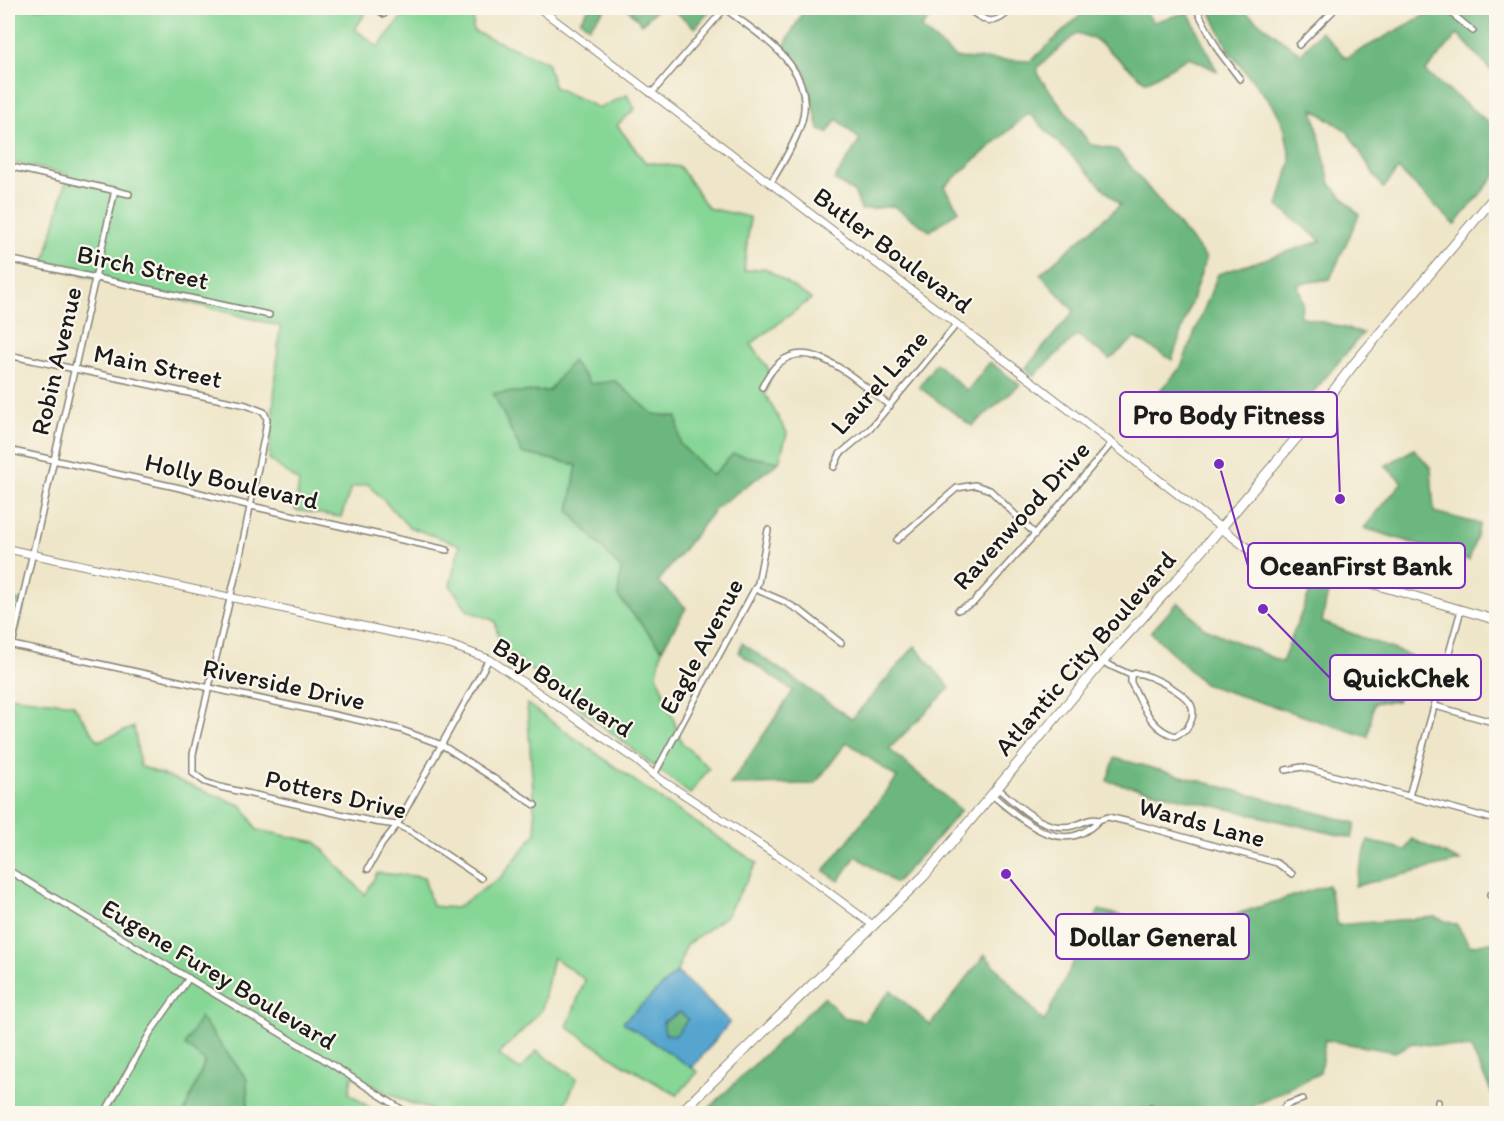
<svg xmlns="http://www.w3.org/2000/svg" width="1504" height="1121" font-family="Itim,sans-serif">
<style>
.green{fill:#86d696;stroke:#517959;stroke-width:1.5}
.forest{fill:#6cb77f;stroke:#446a4e;stroke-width:1.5}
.water{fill:#54a5cf;stroke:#386076;stroke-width:1.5;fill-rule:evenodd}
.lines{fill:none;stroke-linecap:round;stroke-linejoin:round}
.minor-casing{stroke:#868172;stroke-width:8}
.tertiary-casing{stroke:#868172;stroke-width:9}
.secondary-casing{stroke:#868172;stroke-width:10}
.trunk-casing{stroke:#868172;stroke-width:11}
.minor{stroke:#fff;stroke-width:5}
.tertiary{stroke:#fff;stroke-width:7}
.secondary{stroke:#fff;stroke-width:8}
.trunk{stroke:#fff;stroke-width:9}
.labels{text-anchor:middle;stroke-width:4.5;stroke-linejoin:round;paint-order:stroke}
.street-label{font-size:26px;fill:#1c1c1c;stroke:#fbf7ec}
.leader{fill:none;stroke:#7b2cbf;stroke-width:2}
.callout-dot{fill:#7b2cbf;stroke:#fbf7ec;stroke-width:2}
.callout{fill:#fbf7ec;stroke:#7b2cbf;stroke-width:2}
.callout-label{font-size:27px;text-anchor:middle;font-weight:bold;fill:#1c1c1c}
</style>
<rect width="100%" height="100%" fill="#fbf7ec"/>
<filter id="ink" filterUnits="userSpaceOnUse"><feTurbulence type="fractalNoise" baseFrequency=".0167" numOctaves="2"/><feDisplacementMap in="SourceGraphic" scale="12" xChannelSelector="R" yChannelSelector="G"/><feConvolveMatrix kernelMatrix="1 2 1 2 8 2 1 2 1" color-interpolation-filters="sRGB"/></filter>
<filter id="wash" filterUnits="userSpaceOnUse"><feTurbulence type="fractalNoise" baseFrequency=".008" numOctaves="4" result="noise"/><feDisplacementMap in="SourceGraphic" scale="24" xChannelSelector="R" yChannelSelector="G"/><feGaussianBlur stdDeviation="1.35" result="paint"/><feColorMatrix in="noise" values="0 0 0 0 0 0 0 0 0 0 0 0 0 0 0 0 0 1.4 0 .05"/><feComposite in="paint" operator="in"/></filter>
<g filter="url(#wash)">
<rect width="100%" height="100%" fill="#efe6c9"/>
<g class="green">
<polygon points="8,8 357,8 365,14 355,29 378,47 409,8 474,8 473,31 547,62 554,87 599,108 627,95 635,109 617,125 645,162 680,167 708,208 750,217 744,271 765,268 811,299 751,344 772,374 765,394 787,433 779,462 733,454 712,476 680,444 677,417 653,414 615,381 549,391 494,393 522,453 577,465 569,511 621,569 618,596 662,649 657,674 682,743 709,768 690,794 509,653 501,649 495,621 468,611 450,585 460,545 409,527 368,484 351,488 341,517 295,510 299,482 269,459 280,326 44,265 68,174 8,162 8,123 9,117 8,116"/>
<polygon points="8,599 25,602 12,648 8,646"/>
<polygon points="8,696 73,704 98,741 134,727 140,766 243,806 257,830 316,842 365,895 377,873 424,877 432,906 456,908 501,877 536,833 527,704 666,803 757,863 726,916 686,945 677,972 623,1022 698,1072 677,1095 621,1063 567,1027 585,980 553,957 542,1010 499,1055 520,1070 537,1051 577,1079 561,1113 441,1113 408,1102 352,1076 349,1093 377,1113 248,1113 247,1079 205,1062 184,1113 8,1114"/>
</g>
<g class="forest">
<polygon points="589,8 606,8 589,27 580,20"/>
<polygon points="627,8 658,8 642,24"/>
<polygon points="671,8 712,8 695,28"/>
<polygon points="805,8 939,8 921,28 956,58 1031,61 1088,8 1143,8 1153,22 1188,12 1217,71 1189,57 1146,82 1095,39 1077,33 1038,67 1038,75 1090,144 1117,150 1206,258 1172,360 1135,338 1110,359 1077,335 1034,376 1025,369 1074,311 1040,274 1120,205 1029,113 944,187 959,210 930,231 893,206 861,210 855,193 834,180 860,140 837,119 827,133 819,129 806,74 784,46"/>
<polygon points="1209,8 1240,8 1301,54 1321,31 1346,58 1438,8 1496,8 1496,76 1458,34 1425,72 1496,128 1496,175 1455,225 1398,169 1383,189 1347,131 1313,109 1330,184 1359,215 1330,279 1298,284 1303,303 1300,316 1363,333 1299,409 1277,400 1234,436 1213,420 1202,436 1155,396 1181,367 1218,274 1321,241 1278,206 1291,161 1284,126 1275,108 1230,53"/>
<polygon points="572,361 591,384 615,381 653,414 677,417 680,444 712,476 733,454 779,462 716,508 658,582 686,608 662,649 618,596 621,569 569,511 577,465 522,453 493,393 549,391"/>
<polygon points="990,362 1020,385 972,426 919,387 936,363 967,391"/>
<polygon points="1414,449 1431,468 1434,512 1480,524 1469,560 1364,528 1402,482 1385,466"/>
<polygon points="1312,586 1329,587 1322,622 1411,656 1397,701 1374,703 1368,737 1204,684 1151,632 1178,602 1203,627 1282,662"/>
<polygon points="742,643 852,719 915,646 950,688 889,749 961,810 932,844 895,883 856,856 839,881 824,871 897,778 847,742 815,784 730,785 793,691 739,653"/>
<polygon points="1115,758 1356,823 1352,838 1107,781"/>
<polygon points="1412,839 1460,861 1355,886 1368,841 1406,850"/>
<polygon points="1328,885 1338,925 1435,917 1457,925 1470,946 1496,941 1496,1102 1471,1049 1412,1043 1395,1052 1325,1040 1320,1073 1240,1113 703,1114 824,997 843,1017 864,1021 891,990 930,1025 985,955 1044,1022 1099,910 1183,931"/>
<polygon points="680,1012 689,1019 676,1036 665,1034 663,1022"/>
<polygon points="200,1017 247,1079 248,1113 184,1113 205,1062 185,1045"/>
</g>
<path class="water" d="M677,972L730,1022L692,1068L623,1022ZM680,1012L688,1019L676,1035L665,1034L663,1022Z"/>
</g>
<g filter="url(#ink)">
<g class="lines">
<defs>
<g id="minor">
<polyline points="376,8 384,14"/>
<path d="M724,8C762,37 821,70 800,127C793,147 781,166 770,184"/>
<path d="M967,8C986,23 995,27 1012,8"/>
<polyline points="1196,8 1218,50 1240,79"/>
<polyline points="1445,8 1473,31"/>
<polyline points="1299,45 1336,8"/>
<polyline points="651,94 725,8"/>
<polyline points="8,166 129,194"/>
<polyline points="8,259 269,315"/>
<polyline points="8,355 246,405 264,412 267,419 265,433 239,561 193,754 193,773 205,782 220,787 375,822 397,825 412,832 481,878"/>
<path d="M762,387C795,317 851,377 890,406"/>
<polyline points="8,450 180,488 251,506 447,550"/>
<polyline points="834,467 840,454 870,429 956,325"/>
<polyline points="897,540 957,488 975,485 990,490 1035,534"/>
<polyline points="755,589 783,601 802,612 841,643"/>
<polyline points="958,610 973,603 1035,534 1111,444"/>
<polyline points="8,644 399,729 442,745 535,805"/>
<polyline points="12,645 115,190"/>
<polyline points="1102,662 1131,675"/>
<path d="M1136,673C1151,675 1187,693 1192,707C1195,716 1190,723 1186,730L1175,736C1149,728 1143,704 1131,683V675Z"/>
<polyline points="1435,706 1496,723"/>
<polyline points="1286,770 1302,767 1496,820"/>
<polyline points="654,775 758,583 768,530"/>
<path d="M992,795C1022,819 1062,860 1099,820C1088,817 1083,824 1072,826C1042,832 1019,805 997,788"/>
<polyline points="1409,796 1461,610"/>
<polyline points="1099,820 1108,817 1129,822 1277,863 1292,874"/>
<polyline points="368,869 382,844 397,825 489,659"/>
<polyline points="8,870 320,1057 409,1114"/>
<polyline points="1490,895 1496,894"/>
<polyline points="1438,1102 1438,1114"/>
<polyline points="104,1114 150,1033 189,978"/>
<polyline points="1148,1114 1151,1107"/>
<polyline points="1279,1114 1286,1105 1303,1099"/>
</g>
<g id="tertiary">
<polyline points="539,8 1033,382 1221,528"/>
<polyline points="8,549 450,645 489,659 507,671 636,760 654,775 799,870 874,926"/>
</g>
<polyline id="secondary" points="1221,528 1262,559 1281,568 1349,577 1496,620"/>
<polyline id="trunk" points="679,1114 924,876 1102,662 1176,581 1304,429 1354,364 1496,195"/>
</defs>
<use href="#minor" class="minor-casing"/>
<use href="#tertiary" class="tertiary-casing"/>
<use href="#secondary" class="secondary-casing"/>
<use href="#trunk" class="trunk-casing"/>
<use href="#minor" class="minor"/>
<use href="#tertiary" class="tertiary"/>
<use href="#secondary" class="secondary"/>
<use href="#trunk" class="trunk"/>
</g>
</g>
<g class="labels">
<g class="street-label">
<text transform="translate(893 250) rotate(37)" y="9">Butler Boulevard</text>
<text transform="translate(143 267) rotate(12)" y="9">Birch Street</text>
<text transform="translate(56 361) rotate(-77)" y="9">Robin Avenue</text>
<text transform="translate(158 366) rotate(12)" y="9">Main Street</text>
<text transform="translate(879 382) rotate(-48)" y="9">Laurel Lane</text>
<text transform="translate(232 481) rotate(13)" y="9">Holly Boulevard</text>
<text transform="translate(1021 515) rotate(-48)" y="9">Ravenwood Drive</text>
<text transform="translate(701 646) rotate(-62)" y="9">Eagle Avenue</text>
<text transform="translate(1085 653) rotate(-49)" y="9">Atlantic City Boulevard</text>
<text transform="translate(284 684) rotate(12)" y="9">Riverside Drive</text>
<text transform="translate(563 687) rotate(33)" y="9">Bay Boulevard</text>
<text transform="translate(336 794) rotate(13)" y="9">Potters Drive</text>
<text transform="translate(1202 822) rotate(15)" y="9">Wards Lane</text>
<text transform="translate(219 974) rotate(31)" y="9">Eugene Furey Boulevard</text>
</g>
</g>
<path class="leader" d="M1340 499L1337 414M1219 464L1248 566M1263 609L1330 678M1006 874L1056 936"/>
<g class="callout-dot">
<circle cx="1340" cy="499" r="6"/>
<circle cx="1219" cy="464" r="6"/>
<circle cx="1263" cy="609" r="6"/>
<circle cx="1006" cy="874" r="6"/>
</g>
<g class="callout">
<rect x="1120" y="392" width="217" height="45" rx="6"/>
<rect x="1248" y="543" width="217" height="45" rx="6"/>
<rect x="1330" y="655" width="151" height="45" rx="6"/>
<rect x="1056" y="914" width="193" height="45" rx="6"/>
</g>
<g class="callout-label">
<text x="1229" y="424">Pro Body Fitness</text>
<text x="1356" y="575">OceanFirst Bank</text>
<text x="1406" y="687">QuickChek</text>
<text x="1153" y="946">Dollar General</text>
</g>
<rect width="1504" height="1121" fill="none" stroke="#fbf7ec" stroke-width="30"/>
</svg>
